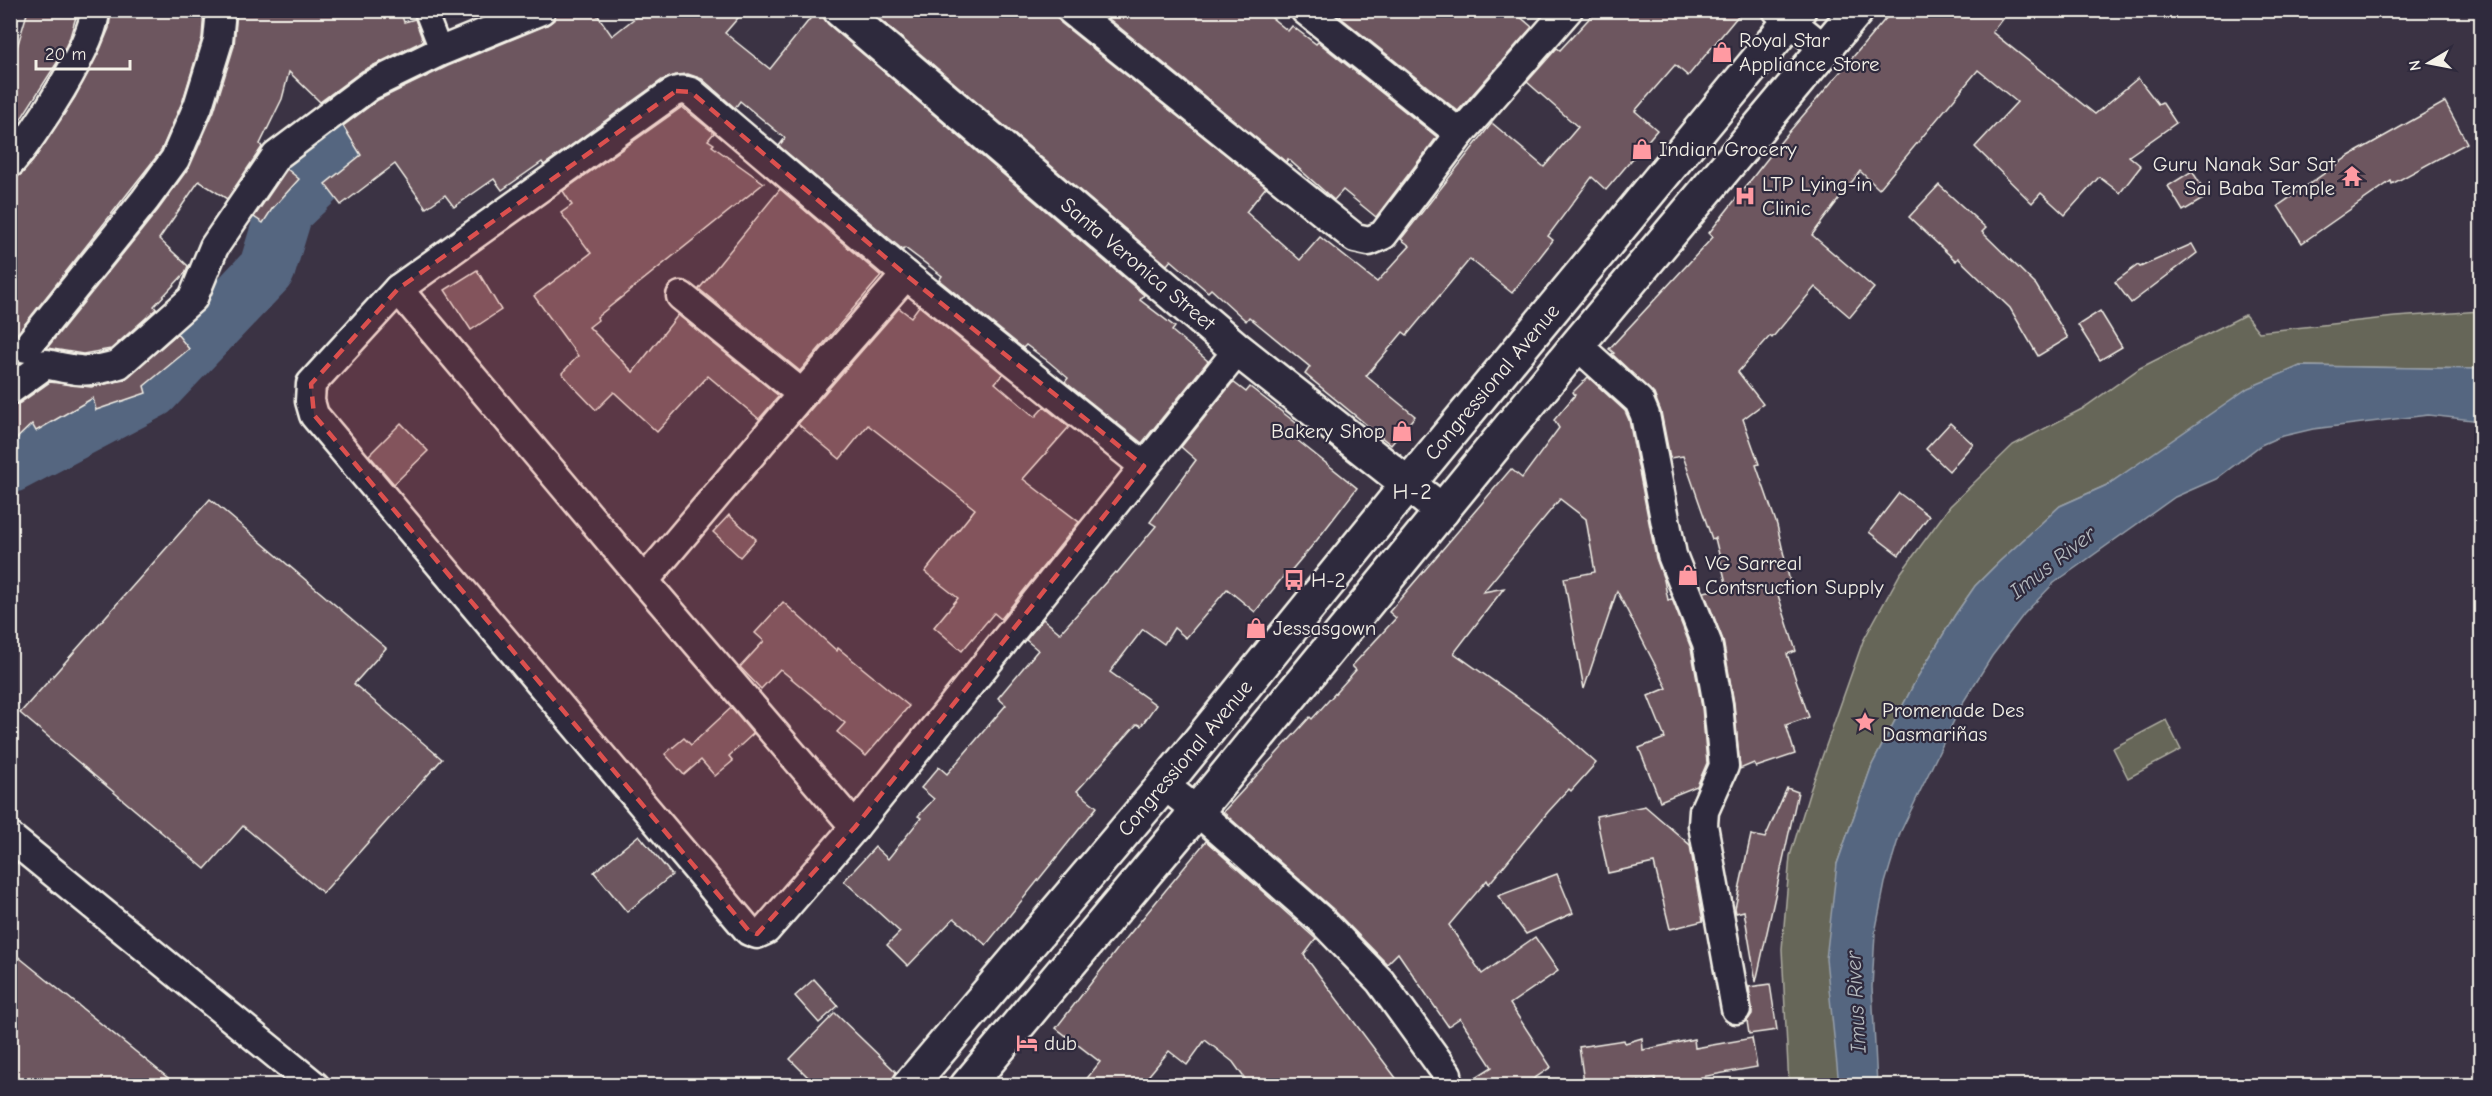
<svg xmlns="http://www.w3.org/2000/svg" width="2492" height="1096" font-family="'Comic Neue',sans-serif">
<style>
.green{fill:#666658;stroke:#adaca0;stroke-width:1.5}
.water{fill:#556680;stroke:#959eaa;stroke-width:1.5}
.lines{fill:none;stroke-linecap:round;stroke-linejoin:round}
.river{stroke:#556680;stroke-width:57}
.building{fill:#6d565f;stroke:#f4f1e8;stroke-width:1.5}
.pedestrian-casing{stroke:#f4f1e8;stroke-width:26}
.minor-casing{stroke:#f4f1e8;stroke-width:33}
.tertiary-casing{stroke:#f4f1e8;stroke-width:38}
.secondary-casing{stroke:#f4f1e8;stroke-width:38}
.pedestrian{stroke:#2f2a3d;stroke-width:21}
.minor{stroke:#2f2a3d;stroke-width:28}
.tertiary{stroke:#2f2a3d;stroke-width:33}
.secondary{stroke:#2f2a3d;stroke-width:33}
.marked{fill:#dc504e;fill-opacity:0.2;stroke:#dc504e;stroke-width:4.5;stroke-dasharray:12 8;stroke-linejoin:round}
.labels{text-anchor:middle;stroke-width:4.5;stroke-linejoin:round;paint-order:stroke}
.poi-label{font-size:21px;fill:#f4f1e8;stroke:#2f2a3d;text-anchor:start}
.street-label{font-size:21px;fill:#f4f1e8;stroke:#2f2a3d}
.neighbourhood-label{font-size:22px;letter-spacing:1.5px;fill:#f4f1e8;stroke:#2f2a3d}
.water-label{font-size:22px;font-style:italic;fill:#b4b9be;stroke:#2f2a3d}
</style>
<rect width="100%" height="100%" fill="#3b3344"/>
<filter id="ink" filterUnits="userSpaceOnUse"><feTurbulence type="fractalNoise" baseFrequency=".0167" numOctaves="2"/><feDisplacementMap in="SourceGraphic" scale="12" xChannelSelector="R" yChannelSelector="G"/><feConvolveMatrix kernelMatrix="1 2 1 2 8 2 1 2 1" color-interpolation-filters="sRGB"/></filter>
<g filter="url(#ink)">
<g class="green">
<polygon points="2481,311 2481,369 2300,366 2275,378 2107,485 2060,506 2000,561 1975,586 1955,615 1917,678 1872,765 1837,864 1839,1085 1789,1086 1782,949 1790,856 1810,791 1863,641 1900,574 1950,506 2013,445 2082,409 2140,368 2245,315 2259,332 2395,317"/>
<polygon points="2166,720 2181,750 2128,778 2113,748"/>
</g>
<polygon class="water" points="2300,366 2481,369 2481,421 2428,415 2313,429 2279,437 2261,445 2216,479 2175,497 2054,583 2024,614 1992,656 1962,704 1900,833 1885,883 1875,933 1872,987 1877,1085 1839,1085 1826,959 1837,864 1872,765 1917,678 1955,615 1975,586 2000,561 2060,506 2107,485 2248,388"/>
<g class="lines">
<polyline class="river" points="10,465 152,390 267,269 285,210 372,127 421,104"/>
</g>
<g class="building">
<polygon points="28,10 78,10 70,37 60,58 10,136 10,71"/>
<polygon points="111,10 204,10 202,38 183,100 161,151 10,343 10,179 22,174 33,161 75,97 100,50 109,28"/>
<polygon points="237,10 400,10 404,22 415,19 423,41 362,71 320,102 289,72 282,99 260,144 262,147 227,199 199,181 159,239 188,266 185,273 154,306 156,309 111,349 83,354 47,348 158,210 190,166 214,111 234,46"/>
<polygon points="557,10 594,10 612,36 645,10 745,10 725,33 770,69 817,10 822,10 823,17 828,24 1144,295 1140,300 1175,327 1172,331 1208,361 1142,443 1065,382 1068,378 1049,362 1026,345 1023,348 939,280 942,276 905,248 903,250 779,146 785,138 740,101 735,108 702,79 688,74 676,75 662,80 544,165 542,162 502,190 494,179 454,207 445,195 426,208 395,164 341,205 325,184 361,155 343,126 378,100 448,66 547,25 554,20"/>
<polygon points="869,10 1055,10 1061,23 1266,187 1246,212 1300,260 1320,237 1377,282 1410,246 1401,239 1492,123 1544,167 1578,127 1527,82 1557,48 1560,50 1597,10 1743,10 1688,76 1675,65 1635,111 1657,130 1606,190 1592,177 1548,236 1553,240 1512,293 1470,259 1407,335 1403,332 1366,376 1415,416 1391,445 1305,374 1310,367 1249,317 1246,321 1211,289 1208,292 1171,260 1167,265"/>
<polygon points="1098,10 1262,10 1288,31 1292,26 1316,44 1318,42 1437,137 1376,217 1343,190 1334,200 1288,159 1286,162"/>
<polygon points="1345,10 1512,10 1532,27 1458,111 1340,17"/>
<polygon points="1893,10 2009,10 1992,32 2095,114 2138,78 2158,104 2162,102 2176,123 2129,156 2141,166 2120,193 2099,177 2065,215 2041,193 2032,203 1975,147 2017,102 1978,70 1879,189 1860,171 1812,235 1874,288 1850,317 1815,287 1772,338 1770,336 1738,372 1763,404 1743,419 1759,464 1756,465 1777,525 1792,591 1778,595 1796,651 1787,654 1809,717 1786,725 1795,754 1756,767 1754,763 1740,769 1734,703 1723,640 1704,592 1727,587 1715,538 1712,539 1683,456 1670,458 1661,412 1654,394 1612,354 1614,353 1609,349 1713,237 1709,233 1783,139"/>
<polygon points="2445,102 2467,143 2392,184 2391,181 2302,243 2278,206 2349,156"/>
<polygon points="682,107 714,133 708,140 714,144 712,146 764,183 597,317 598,320 589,327 633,372 678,315 779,396 759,419 708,376 657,432 614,392 596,410 573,386 562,373 578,356 534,296 591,253 561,213 572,205 563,191"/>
<polygon points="287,169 299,179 272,209 263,223 254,217"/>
<polygon points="2192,171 2208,196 2183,211 2168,186"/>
<polygon points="1939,185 1986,228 1982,232 2036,285 2068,338 2038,356 2010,308 1958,258 1956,261 1909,217"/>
<polygon points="780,189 881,276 800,371 699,289"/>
<polygon points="2192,244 2197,253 2131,303 2115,282 2138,265 2140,267"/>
<polygon points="477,270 501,310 471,330 445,290"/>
<polygon points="919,306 1003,374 995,383 1035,417 1044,407 1069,427 1023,479 1079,522 1001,619 994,613 962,651 934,627 958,598 925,572 975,509 868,425 840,459 798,424 899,308 911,317"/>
<polygon points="2100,311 2122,347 2100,360 2078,325"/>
<polygon points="177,334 189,349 144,386 146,393 96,410 93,398 36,431 32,424 10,445 10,406 20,403 50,382 91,387 124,380"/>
<polygon points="1588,377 1625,411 1629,420 1656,558 1664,580 1668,600 1672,599 1691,648 1702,707 1707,763 1697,786 1660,801 1639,748 1665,738 1648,696 1667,688 1617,591 1584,689 1564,578 1595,572 1586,519 1560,499 1483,592 1504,588 1454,653 1546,718 1596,763 1571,791 1569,789 1548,812 1489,884 1487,880 1449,925 1482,974 1535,937 1558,971 1510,1004 1551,1067 1523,1086 1462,1086 1492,1067 1460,1018 1448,1026 1398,953 1387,964 1333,909 1223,812 1310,717 1312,719 1356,670 1352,666 1396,618 1389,612 1511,469 1522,478 1559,428 1554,420 1575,395 1573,392"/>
<polygon points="1233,382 1246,392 1250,387 1305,430 1297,440 1357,488 1317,540 1289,573 1287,572 1255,612 1227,589 1186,638 1174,628 1164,644 1143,629 1110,672 1156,705 1141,726 1137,724 1077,791 1097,807 986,945 954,918 908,966 887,945 900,932 844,881 875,847 888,859 921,818 918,816 934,799 921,788 939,767 947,774 1006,705 998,698 1038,650 1026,640 1043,619 1060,633 1115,572 1117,573 1156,526 1150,522 1196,460 1181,447"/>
<polygon points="401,423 428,451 394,484 369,455"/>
<polygon points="1950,423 1973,444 1949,471 1926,449"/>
<polygon points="1899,493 1929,516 1899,555 1869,532"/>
<polygon points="210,499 386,648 354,684 442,759 323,893 243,826 205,869 20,713"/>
<polygon points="729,515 756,539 740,557 713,532"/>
<polygon points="783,602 837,651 838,648 909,706 866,756 837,732 845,723 780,669 761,689 740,667 764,641 755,633"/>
<polygon points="731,708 753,734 729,756 733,761 715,776 701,760 684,775 665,754 684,738 691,745"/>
<polygon points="1787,788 1798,792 1756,982 1744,911 1736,913 1735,908 1751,835 1765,838"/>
<polygon points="1645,806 1690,845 1703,921 1670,929 1654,863 1608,873 1596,816"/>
<polygon points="639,835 672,875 627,912 594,872"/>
<polygon points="1206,841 1316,939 1304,955 1402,1086 1250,1086 1233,1062 1205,1040 1187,1065 1169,1051 1140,1086 1081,1086 1100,1062 1056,1028 1119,947"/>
<polygon points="1557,874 1573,913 1526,934 1498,896"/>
<polygon points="10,950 178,1086 10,1086"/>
<polygon points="814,979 838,1006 819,1023 795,996"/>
<polygon points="1770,984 1777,1030 1749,1034 1747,1021 1752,1014 1752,1007 1749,987"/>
<polygon points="835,1013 896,1072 891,1086 817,1086 790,1059"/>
<polygon points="1642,1038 1643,1050 1694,1039 1695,1048 1752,1038 1757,1067 1701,1077 1702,1079 1672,1086 1657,1086 1655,1078 1610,1084 1609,1079 1584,1082 1579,1047 1624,1040 1625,1043"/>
</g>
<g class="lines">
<defs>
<polyline id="pedestrian" points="425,10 441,51"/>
<g id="minor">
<polyline points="1071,10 1355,238 1369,241 1383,235 1460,134 1568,10"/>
<polyline points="1305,10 1460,134"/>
<polyline points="1777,10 1825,49"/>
<path d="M10,163C33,138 95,42 95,10"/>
<polyline points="398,289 644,581 855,827"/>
<polyline points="681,296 802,394"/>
<polyline points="1577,345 1639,401 1645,415 1672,555 1707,643 1718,705 1724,766 1704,811 1703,825 1736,1009"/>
<polyline points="26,348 145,200 175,159 198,106 218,41 221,10"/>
<path d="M10,390L46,364C76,371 89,374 119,364L193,298L214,247L276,156L369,86L441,51L541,10"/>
<path d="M1144,466L906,275L691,92C682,89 677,90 668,96L398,289L311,384L310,401L314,415L749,931L757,934L766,930L855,827L1238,350"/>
<polyline points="644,581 802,394 906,275"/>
<polyline points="1164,785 1197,811 1322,921 1380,981 1447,1074"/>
<polyline points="10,837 315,1086"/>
</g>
<polyline id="tertiary" points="840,10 1238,350 1442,511"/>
<g id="secondary">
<polyline points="909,1086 1164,785 1409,483 1799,10"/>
<polyline points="967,1086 1197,811 1577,345 1857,10"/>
</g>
</defs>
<use href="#pedestrian" class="pedestrian-casing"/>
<use href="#minor" class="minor-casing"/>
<use href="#tertiary" class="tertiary-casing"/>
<use href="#secondary" class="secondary-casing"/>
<use href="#pedestrian" class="pedestrian"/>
<use href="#minor" class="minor"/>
<use href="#tertiary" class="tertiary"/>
<use href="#secondary" class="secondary"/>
</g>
</g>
<path class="marked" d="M676,91L691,92L906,275L1144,466L855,827L757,934L749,931L314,415L311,384L398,289Z"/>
<defs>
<symbol id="shop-bare" viewBox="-9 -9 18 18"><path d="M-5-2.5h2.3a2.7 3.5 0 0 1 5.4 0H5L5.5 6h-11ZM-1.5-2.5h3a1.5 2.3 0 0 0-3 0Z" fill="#ff9aa2" stroke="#2f2a3d" stroke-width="2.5" paint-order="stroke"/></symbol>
<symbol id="temple-bare" viewBox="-9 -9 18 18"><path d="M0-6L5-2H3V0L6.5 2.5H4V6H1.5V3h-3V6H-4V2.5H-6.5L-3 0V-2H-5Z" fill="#ff9aa2" stroke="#2f2a3d" stroke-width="2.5" paint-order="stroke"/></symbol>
<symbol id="hospital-bare" viewBox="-9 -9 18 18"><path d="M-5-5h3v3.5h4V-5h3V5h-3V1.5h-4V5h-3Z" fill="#ff9aa2" stroke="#2f2a3d" stroke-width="2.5" paint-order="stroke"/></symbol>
<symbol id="bus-bare" viewBox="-9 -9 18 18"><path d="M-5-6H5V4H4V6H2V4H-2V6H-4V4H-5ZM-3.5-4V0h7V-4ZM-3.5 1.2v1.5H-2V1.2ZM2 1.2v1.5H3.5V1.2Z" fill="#ff9aa2" stroke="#2f2a3d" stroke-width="2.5" paint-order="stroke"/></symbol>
<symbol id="sight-bare" viewBox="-9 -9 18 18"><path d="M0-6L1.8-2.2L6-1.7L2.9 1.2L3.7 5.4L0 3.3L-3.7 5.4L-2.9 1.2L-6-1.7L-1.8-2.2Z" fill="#ff9aa2" stroke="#2f2a3d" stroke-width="2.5" paint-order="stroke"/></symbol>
<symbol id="hotel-bare" viewBox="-9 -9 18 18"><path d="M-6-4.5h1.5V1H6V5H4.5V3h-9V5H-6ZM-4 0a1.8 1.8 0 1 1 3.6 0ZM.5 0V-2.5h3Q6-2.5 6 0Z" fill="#ff9aa2" stroke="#2f2a3d" stroke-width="2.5" paint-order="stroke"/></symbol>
</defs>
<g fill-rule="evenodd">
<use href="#shop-bare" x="1707" y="37" width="30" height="30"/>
<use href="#shop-bare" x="1627" y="134" width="30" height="30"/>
<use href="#temple-bare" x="2337" y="161" width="30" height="30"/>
<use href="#hospital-bare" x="1730" y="181" width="30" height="30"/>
<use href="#shop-bare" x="1387" y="416" width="30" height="30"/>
<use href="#shop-bare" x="1673" y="560" width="30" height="30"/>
<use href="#bus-bare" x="1279" y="565" width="30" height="30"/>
<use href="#shop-bare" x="1241" y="613" width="30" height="30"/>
<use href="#sight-bare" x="1850" y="707" width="30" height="30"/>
<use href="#hotel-bare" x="1012" y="1028" width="30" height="30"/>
</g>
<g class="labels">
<g class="poi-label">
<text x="1739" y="47">Royal Star<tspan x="1739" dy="24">Appliance Store</tspan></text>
<text x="1659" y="156">Indian Grocery</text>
<text x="2335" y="171" text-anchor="end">Guru Nanak Sar Sat<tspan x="2335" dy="24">Sai Baba Temple</tspan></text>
<text x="1762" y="191">LTP Lying-in<tspan x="1762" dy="24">Clinic</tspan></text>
<text x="1385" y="438" text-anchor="end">Bakery Shop</text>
<text x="1705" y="570">VG Sarreal<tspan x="1705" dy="24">Contsruction Supply</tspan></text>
<text x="1311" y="587">H-2</text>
<text x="1273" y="635">Jessasgown</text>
<text x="1882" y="717">Promenade Des<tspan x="1882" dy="24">Dasmariñas</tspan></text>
<text x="1044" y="1050">dub</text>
</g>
<g class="street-label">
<text transform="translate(1138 264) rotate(40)" y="7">Santa Veronica Street</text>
<text transform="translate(1492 382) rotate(-50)" y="7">Congressional Avenue</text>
<text transform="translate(1185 758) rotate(-50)" y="7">Congressional Avenue</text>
</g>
<g class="neighbourhood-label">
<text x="1413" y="499">H-2</text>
</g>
<g class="water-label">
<text transform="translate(2052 562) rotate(-38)" y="8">Imus River</text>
<text transform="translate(1855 1002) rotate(-93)" y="8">Imus River</text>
</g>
</g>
<rect width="2492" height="1096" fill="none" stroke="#2f2a3d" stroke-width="36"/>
<rect x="18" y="18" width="2456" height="1060" fill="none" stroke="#f4f1e8" stroke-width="2" filter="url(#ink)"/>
<g transform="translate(2429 63) rotate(260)" stroke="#2f2a3d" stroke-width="4.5" paint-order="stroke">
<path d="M0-4.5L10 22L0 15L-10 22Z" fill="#f4f1e8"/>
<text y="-9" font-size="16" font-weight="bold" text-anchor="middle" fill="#f4f1e8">N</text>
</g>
<path d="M36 60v9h94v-9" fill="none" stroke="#f4f1e8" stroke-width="3"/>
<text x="45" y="60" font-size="18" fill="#f4f1e8" stroke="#2f2a3d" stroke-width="4.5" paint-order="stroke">20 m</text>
</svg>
